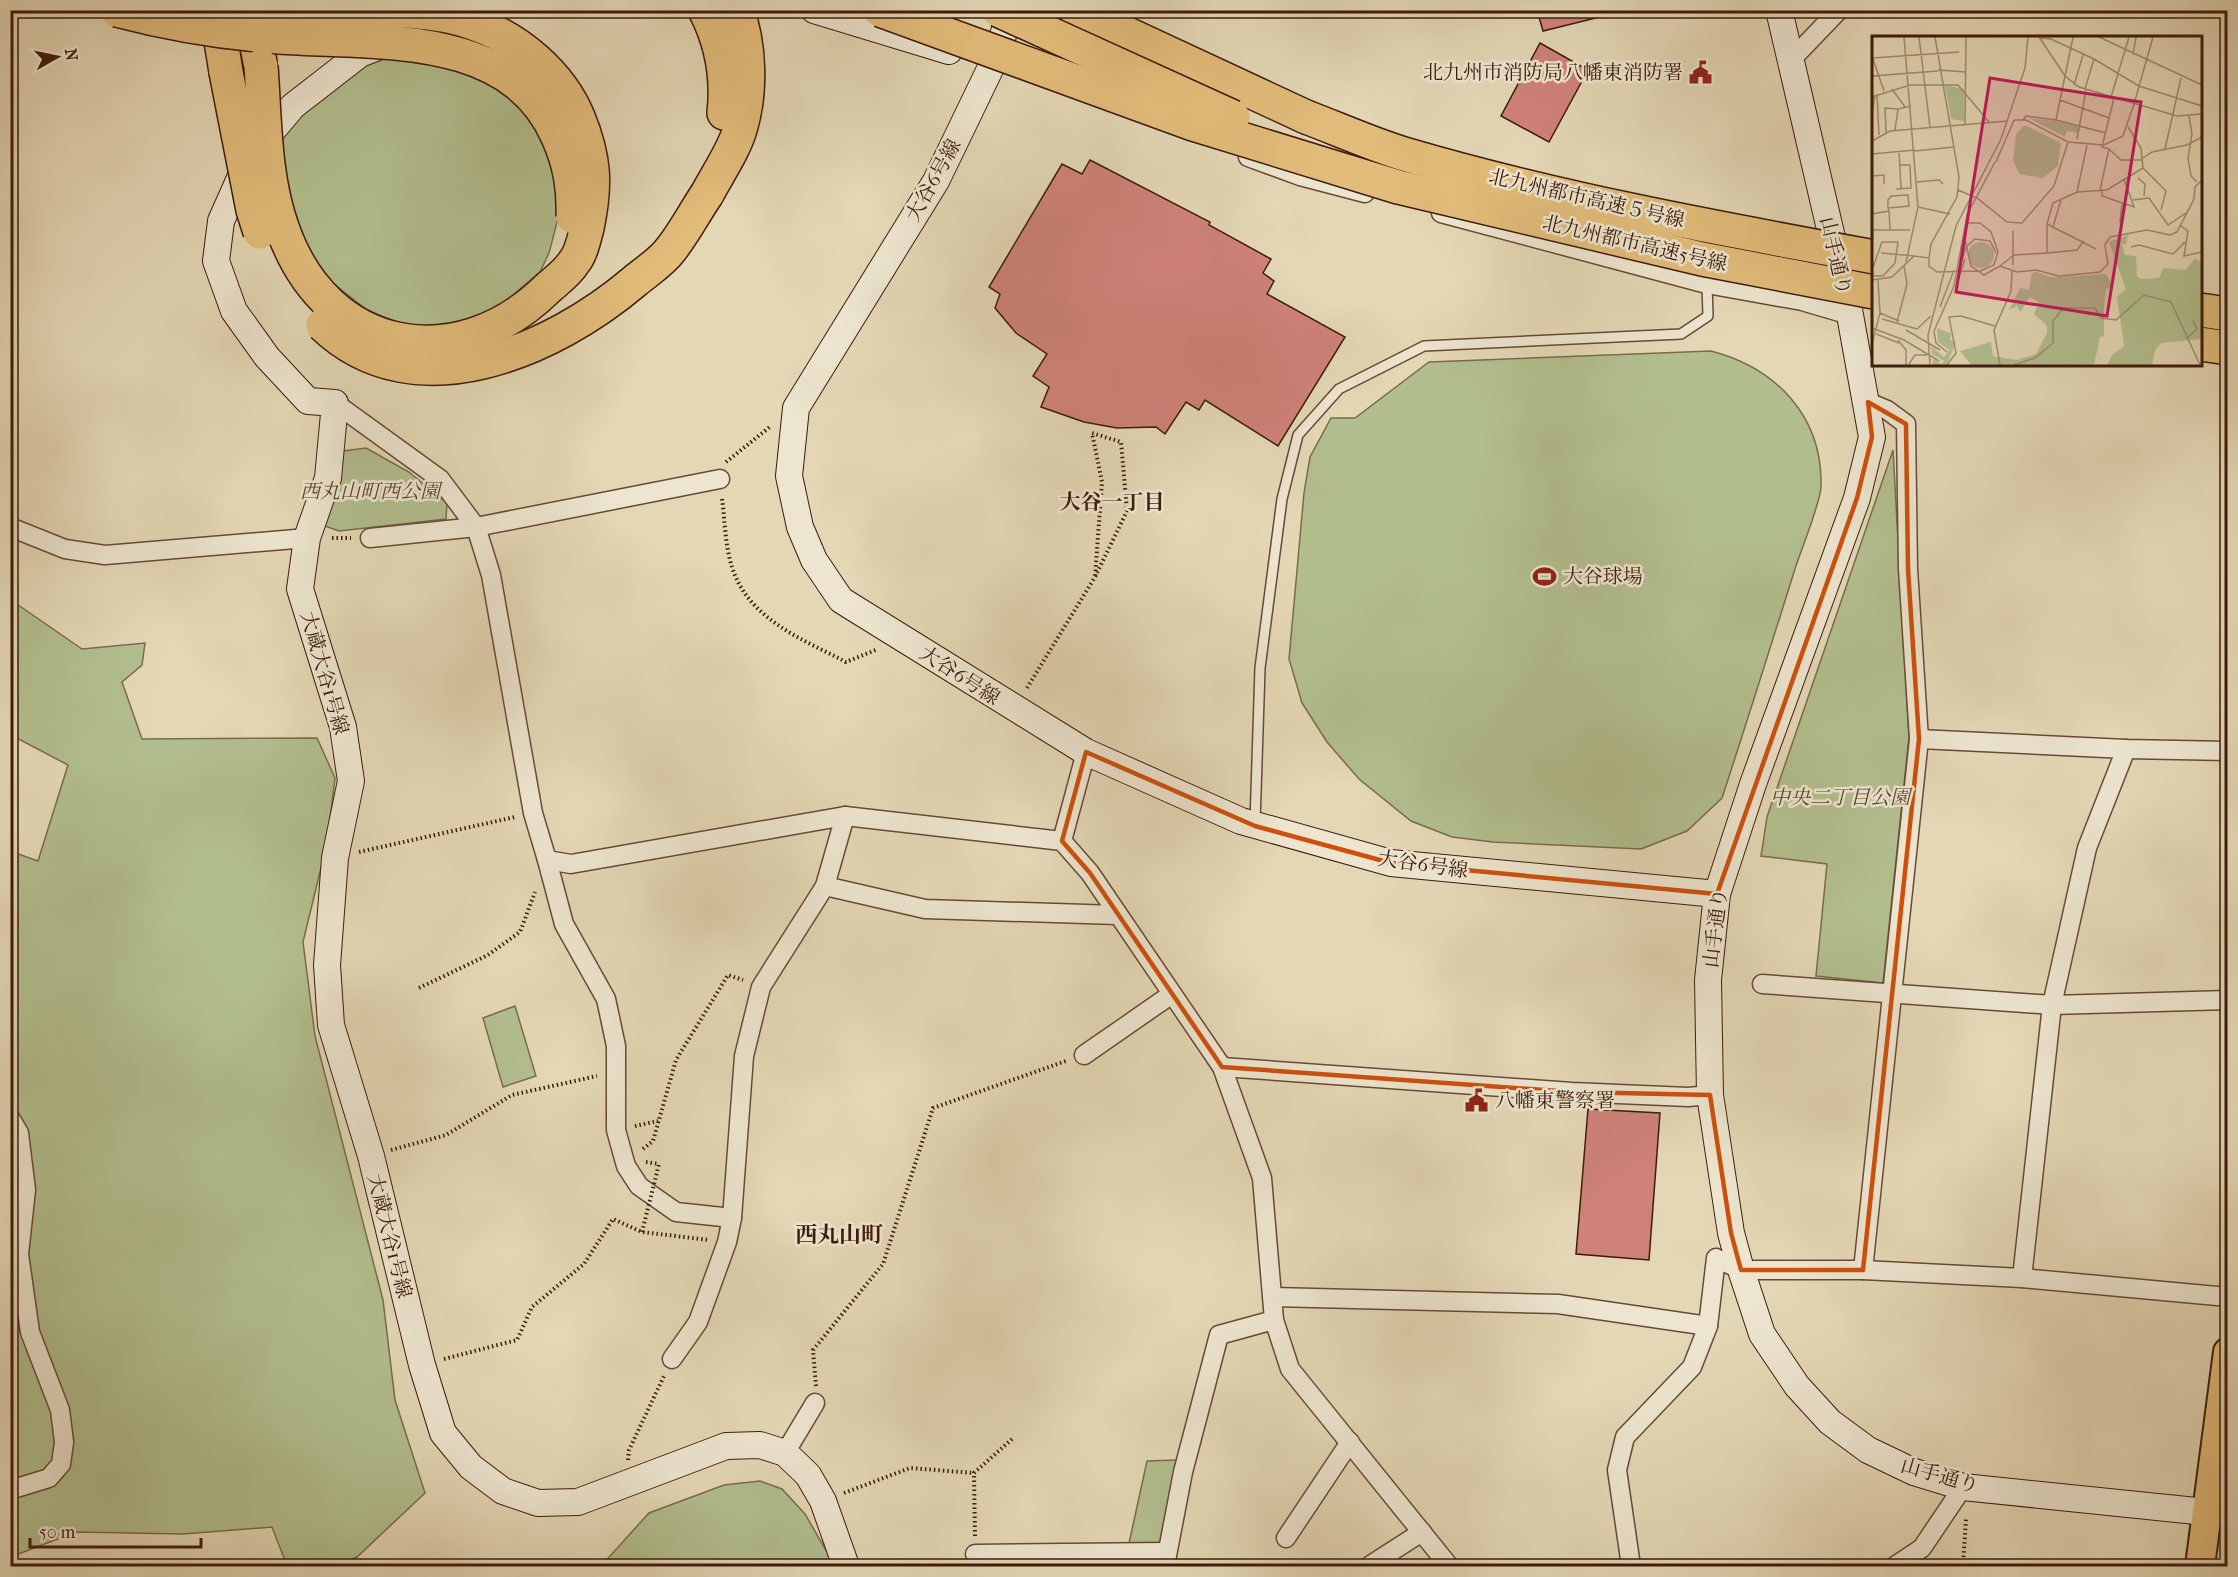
<svg xmlns="http://www.w3.org/2000/svg" width="2238" height="1577" font-family="'IM FELL French Canon','Noto Serif JP',serif">
<style>
.green{fill:#b2be8e;stroke:#786c4c;stroke-width:1.5}
.building{fill:#cf827a;stroke:#3d1b0b;stroke-width:1.5}
.lines{fill:none;stroke-linecap:round;stroke-linejoin:round}
.lane-casing{stroke:#674a36;stroke-width:12}
.street-casing{stroke:#674a36;stroke-width:21}
.secondary-casing{stroke:#3d1b0b;stroke-width:28}
.primary-casing{stroke:#3d1b0b;stroke-width:32}
.highway-casing{stroke:#3d1b0b;stroke-width:36}
.path{stroke:#3d1b0b;stroke-width:4;stroke-dasharray:1.5 3;stroke-linecap:butt}
.lane{stroke:#ede5cf;stroke-width:9}
.street{stroke:#ede5cf;stroke-width:18}
.secondary{stroke:#ede5cf;stroke-width:26}
.primary{stroke:#e2bc7a;stroke-width:28}
.highway{stroke:#e2bc7a;stroke-width:33}
.highway-bridge-casing{stroke:#3d1b0b;stroke-width:36;stroke-linecap:butt}
.path-bridge{stroke:#3d1b0b;stroke-width:4;stroke-dasharray:1.5 3;stroke-linecap:butt}
.highway-bridge{stroke:#e2bc7a;stroke-width:33}
.marked{fill:none;stroke:#ce500c;stroke-width:4.5;stroke-linejoin:round}
.labels{text-anchor:middle;stroke-width:5;stroke-linejoin:round;paint-order:stroke}
.poi-label{font-size:20px;fill:#3d1b0b;stroke:#ede5cf;text-anchor:start}
.street-label{font-size:20px;fill:#3d1b0b;stroke:#ede5cf}
.park-label{font-size:20px;font-style:italic;fill:#5a442c;stroke:#ede5cf}
.neighbourhood-label{font-size:21px;font-weight:bold;fill:#3d1b0b;stroke:#ede5cf}
.quarter-label{font-size:22px;font-weight:bold;fill:#3d1b0b;stroke:#ede5cf}
.inset-road{fill:none;stroke:#a18c71;stroke-width:1.5}
.view{fill:#c2185b;fill-opacity:0.15;stroke:#c2185b;stroke-width:3}
.inset-edge{fill:none;stroke:#3d1b0b;stroke-width:3}
</style>
<rect width="100%" height="100%" fill="#e4d7b5"/>
<filter id="stains"><feTurbulence type="fractalNoise" baseFrequency=".00333" numOctaves="4"/><feColorMatrix values="0 0 0 0 .2 0 0 0 0 .09 0 0 0 0 .02 0 0 0 .5 -.17"/></filter>
<radialGradient id="worn" r=".72"><stop offset=".6" stop-color="#630" stop-opacity="0"/><stop offset="1" stop-color="#630" stop-opacity=".3"/></radialGradient>
<g class="green">
<polygon points="377,53 437,60 507,93 533,117 555,158 561,207 549,253 540,272 495,310 458,326 413,329 367,310 325,277 294,228 282,152 284,128"/>
<path d="M1711,351C1776,368 1823,416 1821,487C1820,504 1801,550 1795,569C1771,645 1747,722 1722,798L1687,831L1641,849L1493,842L1452,837L1411,821L1359,779L1327,742L1302,703L1289,659L1304,493L1310,457L1331,418H1355L1429,362Z"/>
<polygon points="366,448 409,472 447,503 446,519 339,531 325,526 343,451"/>
<polygon points="1893,450 1909,737 1883,983 1816,976 1827,864 1761,856 1767,817"/>
<polygon points="11,600 82,649 145,643 142,665 122,682 142,739 317,738 335,778 327,843 303,942 315,1036 383,1300 395,1400 425,1493 357,1557 335,1566 287,1566 272,1527 183,1534 76,1532 11,1557 10,851 38,861 68,765 11,735"/>
<polygon points="515,1006 536,1076 503,1087 483,1018"/>
<polygon points="1177,1460 1160,1541 1158,1566 1124,1566 1147,1461"/>
<polygon points="760,1481 782,1489 805,1514 835,1566 601,1566 649,1513 724,1485"/>
</g>
<g class="building">
<polygon points="1537,10 1599,10 1600,17 1543,31"/>
<polygon points="1540,43 1588,70 1549,142 1501,116"/>
<polygon points="1090,160 1210,222 1209,225 1271,259 1263,273 1274,281 1267,294 1345,337 1278,446 1205,400 1199,410 1186,402 1165,434 1156,427 1117,428 1084,422 1041,407 1049,387 1033,376 1047,354 1016,333 995,308 1000,294 989,287 1062,164 1082,174"/>
<polygon points="1588,1109 1660,1113 1649,1260 1576,1254"/>
</g>
<g class="lines">
<defs>
<polyline id="lane" points="1255,823 1260,668 1282,499 1298,435 1339,389 1424,346 1681,334 1708,316 1707,284"/>
<g id="street">
<polyline points="1791,60 1839,10"/>
<polyline points="1248,157 1300,176 1365,193"/>
<polyline points="1441,213 1707,284 1802,301 1850,315"/>
<polyline points="335,403 440,479 476,527 491,575 533,813 547,860 571,864 845,816 1062,841 1090,873 1222,1067 1262,1178 1274,1320 1290,1369 1449,1566"/>
<polyline points="10,527 65,549 105,555 307,538"/>
<polyline points="370,538 476,527 720,479"/>
<polyline points="1919,739 2126,749 2228,751"/>
<polyline points="1062,841 1086,752"/>
<polyline points="547,860 564,924 606,999 616,1046 616,1130 626,1166 639,1186 676,1212 732,1218"/>
<polyline points="825,886 925,909 1117,915"/>
<polyline points="1762,984 2052,1005 2228,1000"/>
<polyline points="1084,1055 1172,994"/>
<polyline points="1222,1067 1572,1092 1688,1097 1710,1095"/>
<polyline points="10,1118 19,1133 26,1190 19,1254 30,1332 60,1410 64,1442 61,1464 49,1478 10,1490"/>
<polyline points="1863,1270 1919,739 1908,569 1906,424 1887,410 1868,402"/>
<polyline points="2022,1278 2052,1005 2087,848 2126,749"/>
<polyline points="1273,1297 1558,1304 1708,1326 1716,1258 1741,1270 1863,1270 2022,1278 2228,1297"/>
<polyline points="672,1359 698,1322 727,1242 732,1218 744,1056 761,987 825,886 845,816"/>
<polyline points="785,1453 815,1403"/>
<polyline points="1286,1538 1350,1442"/>
<polyline points="975,1554 1166,1552"/>
<polyline points="1165,1566 1183,1472 1219,1335 1274,1320"/>
<polyline points="1369,1566 1422,1532"/>
<polyline points="1631,1566 1617,1470 1625,1437 1692,1367 1708,1326"/>
<polyline points="1895,1566 1922,1548 1963,1487"/>
</g>
<g id="secondary">
<polyline points="489,10 429,27 360,54 293,106 249,158 221,221 216,261 234,311 267,357 308,401 335,403 328,478 307,538 300,589 343,727 351,781 335,858 327,965 331,1025 371,1156 422,1365 443,1433 471,1467 503,1491 538,1503 578,1502 726,1446 760,1445 785,1453 808,1475 823,1501 846,1566"/>
<polyline points="814,10 949,51"/>
<polyline points="1012,10 993,63 936,181 796,408 789,476 800,527 814,560 841,600 1086,752 1241,821 1391,863 1717,894"/>
<polyline points="1779,10 1850,315 1872,437 1857,498 1753,784 1717,894 1708,980 1710,1095 1731,1233 1741,1270 1762,1334 1797,1386 1830,1422 1868,1450 1914,1472 1963,1487 2206,1512"/>
</g>
<polyline id="primary" points="2200,1566 2228,1352"/>
<g id="highway">
<polyline points="216,10 226,72"/>
<polyline points="250,10 260,62"/>
<path d="M705,10C722,43 728,77 724,113"/>
<polyline points="1076,10 1306,117"/>
<path d="M707,194C718,173 735,149 741,126C751,91 750,45 737,10"/>
<polyline points="2200,310 2228,314"/>
<polyline points="2200,344 2228,348"/>
</g>
</defs>
<use href="#lane" class="lane-casing"/>
<use href="#street" class="street-casing"/>
<use href="#secondary" class="secondary-casing"/>
<use href="#primary" class="primary-casing"/>
<use href="#highway" class="highway-casing"/>
<g class="path">
<polyline points="726,462 771,426"/>
<path d="M722,499C725,520 725,546 732,567C748,619 802,639 846,662L878,649"/>
<polyline points="332,538 351,538"/>
<polyline points="1027,688 1095,577 1127,511 1121,442 1092,433 1102,482 1095,577"/>
<polyline points="359,852 515,817"/>
<polyline points="419,988 488,955 520,932 535,892"/>
<polyline points="635,1126 658,1121"/>
<polyline points="643,1149 653,1141 676,1060 728,975 743,980"/>
<polyline points="391,1150 446,1135 512,1095 597,1076"/>
<polyline points="646,1162 659,1164"/>
<polyline points="444,1359 517,1340 532,1307 584,1264 613,1219 642,1232 709,1240"/>
<polyline points="816,1386 813,1350 883,1264 933,1108 1066,1061"/>
<polyline points="628,1460 629,1450 664,1376"/>
<polyline points="844,1493 910,1468 974,1473"/>
<polyline points="975,1536 974,1473 1012,1439"/>
<polyline points="1963,1566 1966,1519"/>
</g>
<use href="#lane" class="lane"/>
<use href="#street" class="street"/>
<use href="#secondary" class="secondary"/>
<use href="#primary" class="primary"/>
<use href="#highway" class="highway"/>
<defs>
<g id="highway-bridge">
<path d="M117,10C170,24 225,33 279,37C377,44 511,29 558,137C570,164 574,188 573,217"/>
<polyline points="880,10 1193,124 1398,187 1702,259 1874,292"/>
<polyline points="998,10 1233,117"/>
<path d="M261,66C265,121 264,178 283,230C327,354 457,378 548,288C557,280 568,272 574,262C581,254 584,239 587,228C596,185 595,158 578,117C560,74 518,38 473,23C409,1 338,16 272,10"/>
<polyline points="226,72 253,210 260,232"/>
<path d="M1306,117C1338,129 1371,144 1404,154C1557,199 1716,228 1874,257"/>
<path d="M323,325C415,413 554,350 635,281C646,272 658,264 667,254C682,237 694,213 707,194"/>
</g>
</defs>
<use href="#highway-bridge" class="highway-bridge-casing"/>
<polyline class="path-bridge" points="642,1232 659,1164"/>
<use href="#highway-bridge" class="highway-bridge"/>
</g>
<path class="marked" d="M1868,402L1906,424L1908,569L1919,739L1863,1270H1741L1731,1233L1710,1095L1572,1092L1222,1067L1090,873L1062,841L1086,752L1255,826L1391,863L1717,894L1857,498L1872,437Z"/>
<defs>
<symbol id="civic-bare" viewBox="-9 -9 18 18"><path d="M-.6-6.5H3V-4.5H.6V-3L4-1V1h2V6H-6V1h2V-1L-.6-3ZM-1.2 2.5V6h2.4V2.5Z" fill="#8f2418" stroke="#ede5cf" stroke-width="2.5" paint-order="stroke"/></symbol>
<symbol id="stadium-bare" viewBox="-9 -9 18 18"><path d="M0-5a6.5 5 0 1 0 0 10a6.5 5 0 1 0 0-10ZM-3.5-1.8h7v3.6h-7Z" fill="#8f2418" stroke="#ede5cf" stroke-width="2.5" paint-order="stroke"/></symbol>
</defs>
<g fill-rule="evenodd">
<use href="#civic-bare" x="1684" y="56" width="33" height="33"/>
<use href="#stadium-bare" x="1528" y="560" width="33" height="33"/>
<use href="#civic-bare" x="1460" y="1084" width="33" height="33"/>
</g>
<g class="labels">
<g class="poi-label">
<text x="1683" y="79" text-anchor="end">北九州市消防局八幡東消防署</text>
<text x="1563" y="583">大谷球場</text>
<text x="1495" y="1107">八幡東警察署</text>
</g>
<g class="street-label">
<text transform="translate(933 180) rotate(-61)" y="7">大谷6号線</text>
<text transform="translate(1587 198) rotate(13)" y="7">北九州都市高速５号線</text>
<text transform="translate(1635 243) rotate(13)" y="7">北九州都市高速5号線</text>
<text transform="translate(1836 256) rotate(77)" y="7">山手通り</text>
<text transform="translate(325 673) rotate(74)" y="7">大蔵大谷1号線</text>
<text transform="translate(960 675) rotate(33)" y="7">大谷6号線</text>
<text transform="translate(1423 864) rotate(8)" y="7">大谷6号線</text>
<text transform="translate(1715 928) rotate(-83)" y="7">山手通り</text>
<text transform="translate(390 1236) rotate(76)" y="7">大蔵大谷1号線</text>
<text transform="translate(1940 1475) rotate(16)" y="7">山手通り</text>
</g>
<g class="park-label">
<text x="370" y="498">西丸山町西公園</text>
<text x="1840" y="804">中央二丁目公園</text>
</g>
<g class="neighbourhood-label">
<text x="1112" y="509">大谷一丁目</text>
</g>
<g class="quarter-label">
<text x="839" y="1242">西丸山町</text>
</g>
</g>
<g transform="translate(1872 36)">
<rect width="330" height="330" fill="#e4d7b5"/>
<path d="M73,49L92,53V85L79,83ZM156,82L184,85L207,91L205,97L195,95L193,101ZM153,89L189,107L186,130L171,142L148,138L141,125L144,98ZM256,199L254,208H250L253,219L264,220L265,241L270,243L287,242L291,232L314,234L323,222L330,227V303L289,307L283,314L280,329H235L240,319L252,310L245,261L254,253L237,206ZM96 219a13 13 0 1 1 26 0a13 13 0 1 1-26 0ZM164,236L179,241L233,238L239,246L240,252L234,253L232,272V300L228,301L222,329H99L88,315L119,306L121,320L145,324L164,318L175,297V290L162,278L167,266L158,261L148,276L145,270L137,274L148,252L157,254L160,237ZM65,292L79,297L78,304L84,306L75,329H61V323L69,328L72,325L60,318L59,310L72,321L77,314L66,306Z" fill="#b2be8e"/>
<path class="inset-road" d="M32,1L46,171L34,226M47,1L58,91M167,1L193,40L207,51L305,80L330,78M227,1L330,49M169,2L179,3L222,23L267,50L330,70M261,19L264,1M0,22L87,16M1,23L12,55M66,34L94,36M0,40L66,35M202,49L211,19M20,53L33,71M213,53L222,23M5,58L7,99M0,61L38,49H86L117,86M239,61L257,1M188,64L237,82M262,68L281,1M0,78L3,59M317,80L320,98L316,122L319,140L325,146M142,84H154L196,106L232,109L251,100L262,68M151,84L154,80L184,84L234,97M184,84L201,1M93,88L94,1M256,91L269,112L271,132L294,155L289,174M23,94L26,73L39,70M14,96L13,72L26,73M205,103L214,54M0,105L18,95L136,85M237,113L249,124H271M293,113L309,42M27,115L29,152M43,115L82,111M0,118L43,114M271,122L280,116L315,109L330,101M124,126L142,84M0,140L12,139V148M266,142L273,148L272,160M45,146L67,144L71,148M24,153L39,152L38,129H28M86,154L105,162L135,186L150,187L182,150L196,106M228,154L237,113L230,111L242,62M230,154V160L262,171L252,143M205,156L215,109M261,164L277,162L296,189L314,177M46,171L78,178M16,172L37,170L36,159L19,160L16,164V172L17,175M0,178L17,175L18,193M248,187L250,168M175,188L224,213M309,190L316,195L312,220L330,216M181,191L189,164M0,194H38M141,195V229M93,204L99,230L112,239L128,230L145,236L164,234L187,240L228,236L236,228L233,209L238,201L275,194L298,199L305,196L322,163L323,151L330,144M259,211L267,209L301,218L313,206M0,216L1,194M9,217L42,220M175,217L205,214L212,205M57,222V230L65,236L108,235L122,229L126,216L119,196L108,187H93M90,225L94,211L103,203L118,205L124,217M128,230L142,219L175,217V188L181,167L205,156L235,154L271,132M0,234L10,206H26L23,227L11,240H0M0,244L20,241L42,220L57,222L59,208L85,161L87,141L63,1M84,251L93,223M68,271L82,234M8,277L27,285M10,283L45,293L59,280M25,286L35,248L32,230M0,292L32,304L67,325M34,294L68,314M4,298L27,307M314,303L325,293L321,285M26,304L34,314V329M0,308L8,277L6,244M75,316L64,307L62,295L82,250L95,179L123,126M37,328L43,319H55M58,329L56,299L84,190L129,103L153,32L156,1M75,329L84,317L77,281L89,280L123,290M128,329L122,294L139,255L140,235M142,329L163,322L181,307V285L191,272H223L229,282L244,284L272,259L299,266L328,329"/>
<path class="view" d="M118,42L269,66L235,280L84,256Z"/>
<rect width="330" height="330" class="inset-edge"/>
</g>
<rect width="2238" height="1577" fill="none" stroke="#e4d7b5" stroke-width="36"/>
<rect x="12" y="12" width="2214" height="1553" fill="none" stroke="#3d1b0b" stroke-width="3"/>
<rect x="18" y="18" width="2202" height="1541" fill="none" stroke="#3d1b0b" stroke-width="1.5"/>
<g transform="translate(57 57) rotate(81)" stroke="#ede5cf" stroke-width="4.5" paint-order="stroke">
<path d="M0-4.5L10 22L0 15L-10 22Z" fill="#3d1b0b"/>
<text y="-9" font-size="16" font-weight="bold" text-anchor="middle" fill="#3d1b0b">N</text>
</g>
<path d="M30 1538v9h171v-9" fill="none" stroke="#3d1b0b" stroke-width="3"/>
<text x="39" y="1538" font-size="18" fill="#3d1b0b" stroke="#ede5cf" stroke-width="4.5" paint-order="stroke">50 m</text>
<rect width="100%" height="100%" filter="url(#stains)"/>
<rect width="100%" height="100%" fill="url(#worn)"/>
</svg>
